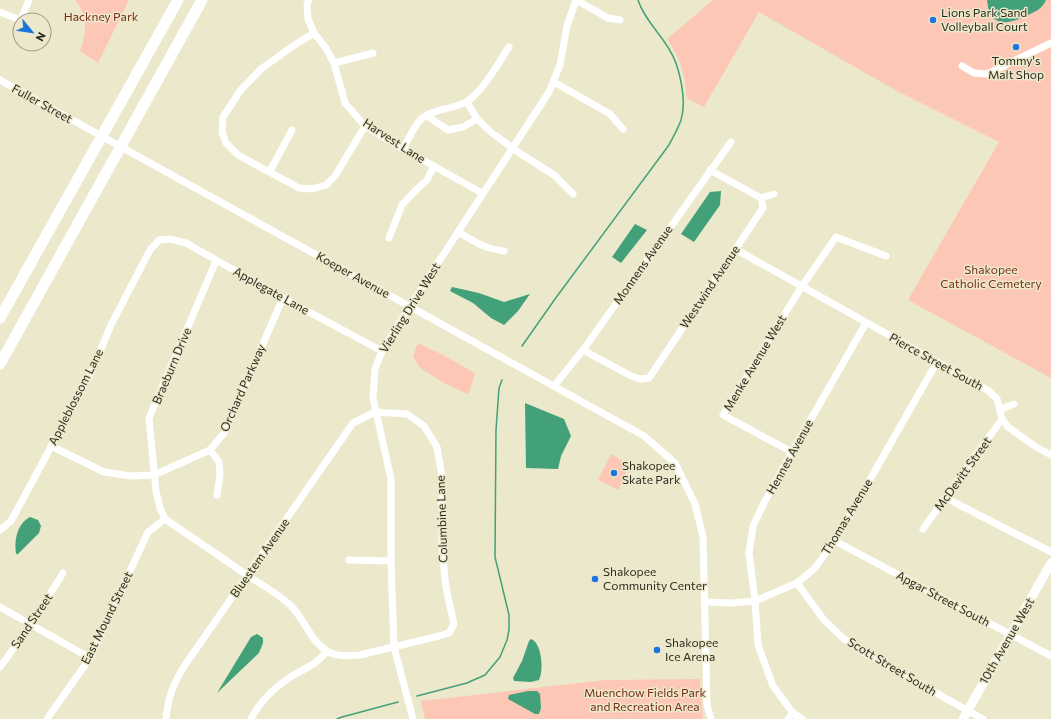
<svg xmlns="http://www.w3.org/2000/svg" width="1051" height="719" font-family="Commissioner,sans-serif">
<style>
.green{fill:#fdc7b6}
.water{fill:#42a179}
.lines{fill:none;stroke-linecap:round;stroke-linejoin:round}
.stream{stroke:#42a179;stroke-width:1.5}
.minor{stroke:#fff;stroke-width:7}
.major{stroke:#fff;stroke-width:9}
.highway{stroke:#fff;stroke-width:11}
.poi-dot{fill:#1c74de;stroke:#ece8cb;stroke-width:1.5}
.labels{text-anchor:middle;stroke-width:3;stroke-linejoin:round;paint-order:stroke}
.poi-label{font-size:12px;fill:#2e2c21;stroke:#ece8cb;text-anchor:start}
.park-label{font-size:12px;fill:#782d14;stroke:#ece8cb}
.street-label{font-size:12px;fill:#2e2c21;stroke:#ece8cb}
</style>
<rect width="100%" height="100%" fill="#ece8cb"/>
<g class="green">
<path d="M75,0H129L98,63L80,51C87,32 88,16 75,0Z"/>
<path d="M713,0H1051V378L908,300L999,142L897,91L759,12L704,107L687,98C684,72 682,61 667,39Z"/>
<polygon points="418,343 443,355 475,373 473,381 468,394 444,383 419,367 413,356"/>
<polygon points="611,454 629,465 619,490 598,480"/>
<polygon points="700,679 703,719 425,719 421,701 606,680"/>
</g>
<g class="water">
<path d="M987,0H1046C1043,8 1035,12 1028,15C1015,21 998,29 989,12C988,9 988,4 987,0Z"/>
<polygon points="721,191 720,205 694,242 681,234 710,192"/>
<polygon points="635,224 647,230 621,263 612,257"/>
<polygon points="452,287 479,293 504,302 530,294 518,311 504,325 491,318 473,303 450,291"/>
<polygon points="525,403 564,419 571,436 561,456 558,469 526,468"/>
<path d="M30,517L38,520L41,526L39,533L18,554H16C14,540 17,524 30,517Z"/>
<polygon points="257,634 263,638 263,643 259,653 217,693 251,637"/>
<path d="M531,639C542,643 544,671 539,680L531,682L514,681L513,678L522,661L529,641Z"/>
<polygon points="528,691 537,691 540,694 541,708 539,714 535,714 508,699 509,695"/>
</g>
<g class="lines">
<g class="stream">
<path d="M522,346L555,299L669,145C673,137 678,129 681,120C687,101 680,66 669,49C660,33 644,19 638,0"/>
<polyline points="417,696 467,683 485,675 500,657 507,640 509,630 509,615 495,557 496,430 499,388 502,380"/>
<polyline points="337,719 342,717 398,702"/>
</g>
<g class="minor">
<polyline points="309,0 307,4 308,19 314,33 326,48 334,63 345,103 365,126 403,149 482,193"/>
<polyline points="576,0 608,18 620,20"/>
<polyline points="0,12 20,20"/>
<polyline points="21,20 29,0"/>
<polyline points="44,30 45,30"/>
<polyline points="314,33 293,46 261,69 240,91 223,117 222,132 226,143 238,155 299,188 312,189 326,185 335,176 365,126"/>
<polyline points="334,63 373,53"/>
<polyline points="962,66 974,73 987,74 1051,43"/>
<polyline points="0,80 644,436 675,463 695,504 703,537 707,705 711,719"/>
<polyline points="554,82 610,114 623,129"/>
<polyline points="467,102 477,119 492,133 518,152 554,175 573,194"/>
<polyline points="427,116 448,130 463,127 477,119"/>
<path d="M403,149C408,140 414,127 420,120C432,108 452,110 466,102C481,94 499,62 509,47"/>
<polyline points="710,170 761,198"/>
<polyline points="270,171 292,130"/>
<path d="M458,232C476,242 482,248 504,251"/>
<polyline points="389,238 402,205 417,189 427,180 434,166"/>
<polyline points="735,249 989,391 997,399 1002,419 1008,427 1036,447 1051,455"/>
<polyline points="583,350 631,376 640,379 649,378 763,208 761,198 774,194"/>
<polyline points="554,386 583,350 731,142"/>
<polyline points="1001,409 1014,404"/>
<polyline points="51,446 104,472 131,476 154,475 210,450 224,433 283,298"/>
<polyline points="210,450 219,462 220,475 217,495"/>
<polyline points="792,452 723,415 802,286 836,237 886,256"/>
<polyline points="946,498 1051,552"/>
<polyline points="923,529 1002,419"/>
<polyline points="0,530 11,521 92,371 111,325 150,250 159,240 170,239 186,243 283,298 382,351"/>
<polyline points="835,541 1051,656"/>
<polyline points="349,560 391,561"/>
<polyline points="797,583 824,620 844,639 868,655 983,719"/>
<polyline points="705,602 732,603 755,601 797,583 814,569 835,541 937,362"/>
<polyline points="0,607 90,658"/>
<polyline points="0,667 31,625 63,573"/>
<polyline points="47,719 90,658 148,532 165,519"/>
<path d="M166,719C168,697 173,684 185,665L353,423L375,412L407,414L424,426L437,447L442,476V548L446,588L454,624L449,633L439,636L360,655C348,656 337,657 327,651C309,640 304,617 289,604C277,593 262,585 248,576C221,557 193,538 165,519L160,508L156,491L149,418L216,261"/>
<path d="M251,719C260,701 275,687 292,676C307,667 315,666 327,651"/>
<polyline points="413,719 394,647 391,561 391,479 373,398 375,369 382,351 410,306 549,92 560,65 567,26 576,0"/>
<polyline points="788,719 793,713"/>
<polyline points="802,719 793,713 773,686 758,645 755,601 749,553 753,526 765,501 792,452 866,323"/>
</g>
<polyline class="major" points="963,719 1051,563"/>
<g class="highway">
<polyline points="0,318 178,0"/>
<polyline points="0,364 202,0"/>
</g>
</g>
<g class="poi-dot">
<circle cx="933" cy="20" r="4"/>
<circle cx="1016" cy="47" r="4"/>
<circle cx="614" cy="473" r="4"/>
<circle cx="595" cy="579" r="4"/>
<circle cx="657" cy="650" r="4"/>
</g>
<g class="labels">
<g class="poi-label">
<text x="941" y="17">Lions Park Sand<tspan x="941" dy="14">Volleyball Court</tspan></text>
<text x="1016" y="65" text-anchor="middle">Tommy's<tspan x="1016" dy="14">Malt Shop</tspan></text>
<text x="622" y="470">Shakopee<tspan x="622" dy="14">Skate Park</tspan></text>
<text x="603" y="576">Shakopee<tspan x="603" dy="14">Community Center</tspan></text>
<text x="665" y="647">Shakopee<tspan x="665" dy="14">Ice Arena</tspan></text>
</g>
<g class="park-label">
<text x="101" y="21">Hackney Park</text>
<text x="991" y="274">Shakopee<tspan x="991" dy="14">Catholic Cemetery</tspan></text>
<text x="645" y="697">Muenchow Fields Park<tspan x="645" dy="14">and Recreation Area</tspan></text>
</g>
<g class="street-label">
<text transform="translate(42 104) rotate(29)" y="4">Fuller Street</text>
<text transform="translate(394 141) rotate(33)" y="4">Harvest Lane</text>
<text transform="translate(643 265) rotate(-55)" y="4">Monnens Avenue</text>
<text transform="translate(353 275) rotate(29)" y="4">Koeper Avenue</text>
<text transform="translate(710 287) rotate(-56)" y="4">Westwind Avenue</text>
<text transform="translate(271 291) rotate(29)" y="4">Applegate Lane</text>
<text transform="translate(410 308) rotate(-58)" y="4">Vierling Drive West</text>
<text transform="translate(936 362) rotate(29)" y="4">Pierce Street South</text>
<text transform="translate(755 363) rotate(-59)" y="4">Menke Avenue West</text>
<text transform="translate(172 366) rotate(-67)" y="4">Braeburn Drive</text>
<text transform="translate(243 388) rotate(-66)" y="4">Orchard Parkway</text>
<text transform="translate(76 397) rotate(-63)" y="4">Appleblossom Lane</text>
<text transform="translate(790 457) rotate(-61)" y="4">Hennes Avenue</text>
<text transform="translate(963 474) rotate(-54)" y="4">McDevitt Street</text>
<text transform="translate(847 517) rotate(-59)" y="4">Thomas Avenue</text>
<text transform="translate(442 519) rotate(-92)" y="4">Columbine Lane</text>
<text transform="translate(260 558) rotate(-55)" y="4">Bluestem Avenue</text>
<text transform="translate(943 599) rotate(28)" y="4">Apgar Street South</text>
<text transform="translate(107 618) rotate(-64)" y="4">East Mound Street</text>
<text transform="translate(32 621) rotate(-56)" y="4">Sand Street</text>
<text transform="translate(1007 641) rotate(-60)" y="4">10th Avenue West</text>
<text transform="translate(892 667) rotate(31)" y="4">Scott Street South</text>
</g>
</g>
<g transform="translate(32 32) rotate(119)"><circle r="19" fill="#ece8cb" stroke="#a09d87"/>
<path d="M0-3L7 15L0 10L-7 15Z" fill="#1c74de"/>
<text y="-6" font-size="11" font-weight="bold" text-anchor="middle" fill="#2e2c21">N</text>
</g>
</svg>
